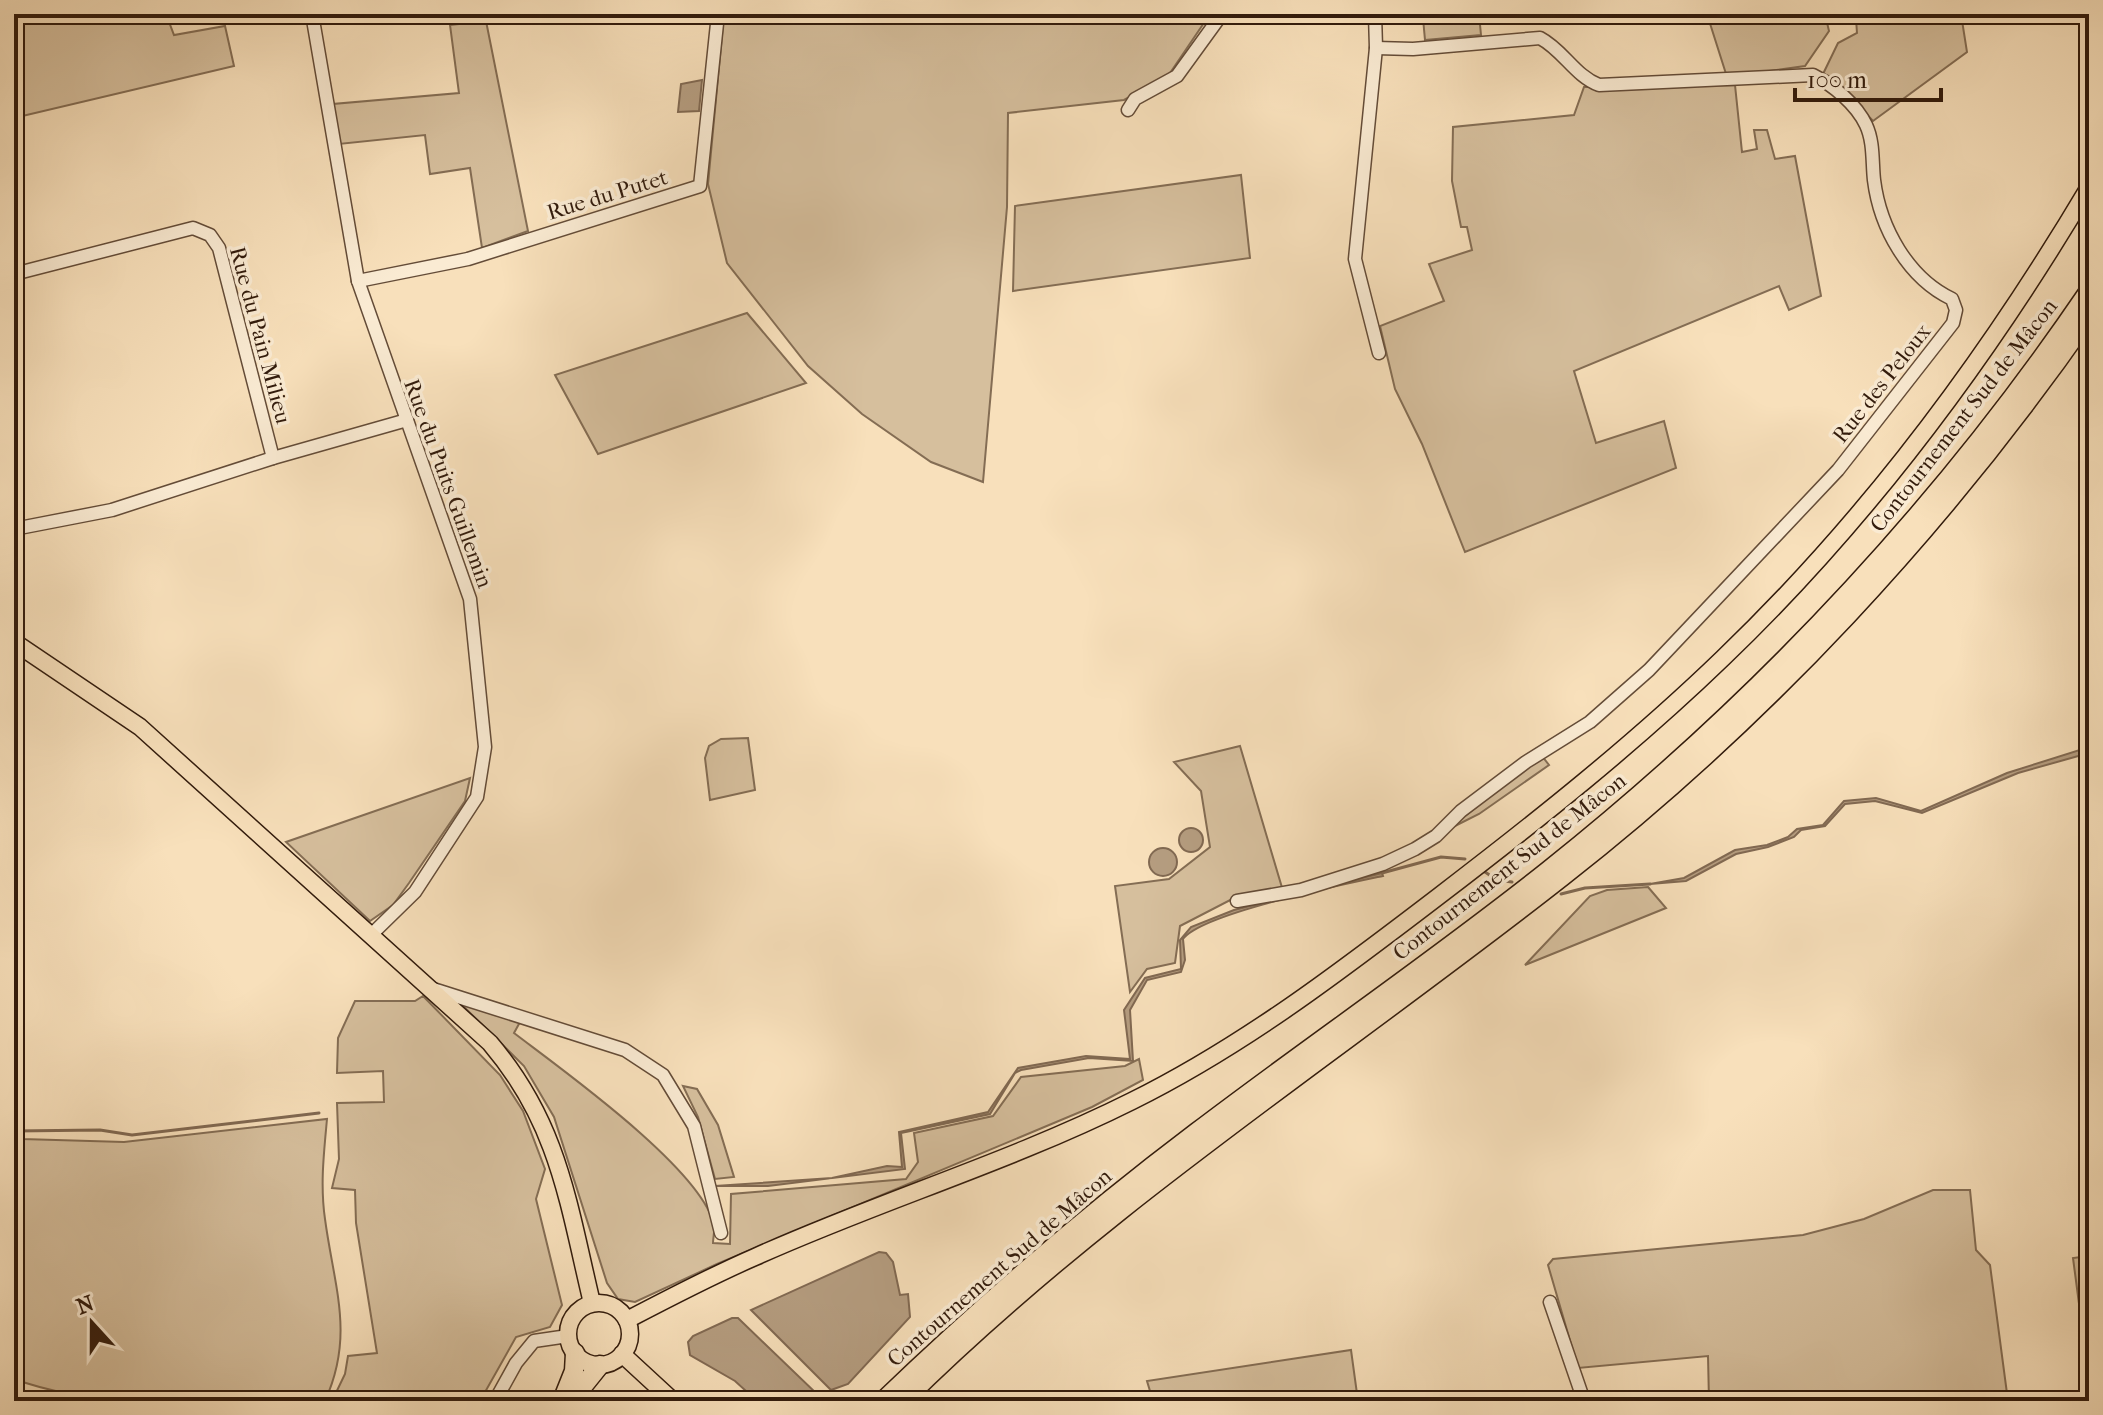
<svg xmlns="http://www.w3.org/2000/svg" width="2103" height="1415" font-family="'IM FELL French Canon',serif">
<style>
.green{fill:#d6bf9d;stroke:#846d54;stroke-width:2}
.water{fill:#b59d80;stroke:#816952;stroke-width:2}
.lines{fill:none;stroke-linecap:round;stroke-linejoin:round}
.stream{stroke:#816952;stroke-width:3}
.minor-casing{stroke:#644c38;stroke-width:15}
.major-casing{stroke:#321b0c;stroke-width:19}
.highway-casing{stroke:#321b0c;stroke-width:21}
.minor{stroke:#faebd3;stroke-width:12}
.major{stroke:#f8e0bb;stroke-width:16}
.highway{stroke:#f8e0bb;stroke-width:18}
.labels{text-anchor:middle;stroke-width:7;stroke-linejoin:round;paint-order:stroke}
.street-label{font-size:22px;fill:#321b0c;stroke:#faebd3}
</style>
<rect width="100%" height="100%" fill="#f8e0bb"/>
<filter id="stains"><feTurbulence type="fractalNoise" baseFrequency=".0025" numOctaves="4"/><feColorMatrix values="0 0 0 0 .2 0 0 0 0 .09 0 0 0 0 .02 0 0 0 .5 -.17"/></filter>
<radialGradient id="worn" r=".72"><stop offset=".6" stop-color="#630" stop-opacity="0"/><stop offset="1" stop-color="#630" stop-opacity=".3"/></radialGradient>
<g class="green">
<polygon points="14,14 166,14 174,35 225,26 234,66 14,118"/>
<polygon points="724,14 1210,14 1168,76 1124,100 1008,113 1007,207 983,482 931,462 862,414 808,366 727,263 708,184"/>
<polygon points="1479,14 1481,35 1425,40 1423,18"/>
<polygon points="1707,14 1825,14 1829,31 1805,66 1727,77"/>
<polygon points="1846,14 1961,14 1967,52 1873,121 1832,77 1823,74 1838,43 1857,33 1856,19"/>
<polygon points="486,21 528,231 482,248 470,168 430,174 425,135 339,144 333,104 459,93 450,25"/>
<polygon points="1735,85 1742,152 1757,149 1754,130 1767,130 1775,159 1795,156 1821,296 1789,310 1779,286 1574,371 1596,443 1664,421 1676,468 1465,552 1422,444 1395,389 1380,326 1444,301 1429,264 1472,250 1467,227 1461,227 1452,181 1453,127 1574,115 1584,87"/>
<polygon points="1241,175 1250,258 1013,291 1015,206"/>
<polygon points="747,313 806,383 598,454 555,375"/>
<polygon points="748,738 755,790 710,800 705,758 709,746 721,739"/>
<polygon points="1240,746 1283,891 1236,897 1180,926 1175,963 1147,969 1130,992 1115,886 1169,879 1210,847 1201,791 1174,762"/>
<polygon points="1542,756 1549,765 1479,814 1447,830"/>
<polygon points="470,778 465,801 409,883 393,905 370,921 286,842"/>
<polygon points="1648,887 1666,908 1525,965 1590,896 1607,890"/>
<polygon points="423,996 500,1075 523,1111 545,1169 536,1199 562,1305 550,1327 516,1337 480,1401 332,1401 345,1374 348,1356 377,1353 356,1223 355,1190 332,1188 339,1159 337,1103 384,1102 383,1071 337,1073 338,1038 355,1001 415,1001"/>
<path d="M459,1002L520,1022L514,1033C561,1069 702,1169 714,1225C715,1230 713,1238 713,1243L730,1244L731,1194L906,1179L918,1162L914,1133L993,1116L1021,1077L1125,1066L1139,1059L1143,1080L1092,1107L717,1264L635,1302L618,1299L607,1283L554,1117L524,1066Z"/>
<polygon points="683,1086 697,1089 718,1125 734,1177 715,1179 698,1117"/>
<path d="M327,1119C324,1152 320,1185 325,1219C334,1287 355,1335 325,1401C223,1401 111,1414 14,1379V1136L22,1139L124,1142Z"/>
<polygon points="1933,1190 1970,1190 1976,1250 1990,1265 2008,1401 1709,1401 1708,1356 1578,1368 1548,1265 1553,1259 1803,1235 1864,1219"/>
<polygon points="2089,1256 2089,1380 2073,1258"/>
<polygon points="1351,1350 1358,1401 1153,1401 1147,1381"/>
</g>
<g class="water">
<polygon points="702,80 699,111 678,112 681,84"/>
<polygon points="2089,747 2089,753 2018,773 1922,813 1875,801 1845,804 1825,826 1801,830 1794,837 1768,847 1736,854 1686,881 1650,884 1684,878 1735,850 1767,845 1788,837 1797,829 1823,825 1844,801 1876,798 1921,811 2007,773"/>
<circle cx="1191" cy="840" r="12"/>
<circle cx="1163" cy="862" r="14"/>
<path d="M1382,873L1383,876C1345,884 1202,913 1183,939L1185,960L1181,972L1147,980L1130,1010L1133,1061L1089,1058L1021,1070L1015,1073L990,1114L901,1133L905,1169L768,1186H715L832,1178L887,1166L902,1167L899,1132L988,1112L1018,1068L1086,1056L1130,1059L1124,1010L1145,978L1181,969L1180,940L1191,927L1234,910Z"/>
<polygon points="879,1252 886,1253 893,1262 900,1295 908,1294 910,1317 848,1384 831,1390 751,1310"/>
<polygon points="732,1318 738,1318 817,1394 819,1401 757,1401 735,1381 690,1355 688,1342 693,1336"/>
</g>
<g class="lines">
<g class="stream">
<polyline points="1485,872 1497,880 1512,882"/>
<polyline points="1382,873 1441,857 1465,859"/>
<polyline points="1561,894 1585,888 1650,884"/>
<polyline points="14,1131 100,1130 132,1135 319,1113"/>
</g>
<defs>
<g id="minor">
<polyline points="312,14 358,281 470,599 485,747 477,797 415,892 371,935"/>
<polyline points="1375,14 1376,48 1355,259 1379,353"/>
<polyline points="1128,110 1135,99 1177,76 1222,14"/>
<polyline points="14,274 193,228 210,235 219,248 273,458"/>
<polyline points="358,281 468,259 700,186 718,14"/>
<polyline points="14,529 112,510 273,458 407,420"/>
<path d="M1237,901L1301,890L1383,864L1415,849L1436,836L1461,811L1526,762L1590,722L1649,670L1838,470L1953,323L1956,310L1952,299C1908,278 1880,228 1874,180C1872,162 1874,142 1866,125C1856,104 1833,85 1813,75L1599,85C1575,76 1563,50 1540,38L1413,49L1376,48"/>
<polyline points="433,989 625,1050 663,1075 694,1126 721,1233"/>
<polyline points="1550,1302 1584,1401"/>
<polyline points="495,1401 516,1363 534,1341 568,1336"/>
</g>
<g id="major">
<path d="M14,642L140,727L490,1043C559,1124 568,1203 592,1303"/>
<circle cx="599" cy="1334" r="31"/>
<path d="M627,1320C669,1298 711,1276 755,1257C879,1201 1010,1162 1132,1101C1243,1046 1341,971 1439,896C1537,821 1634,744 1723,658C1866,521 1988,357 2089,187"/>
<polyline points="622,1354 673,1401"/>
</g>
<g id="highway">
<polyline points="562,1401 574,1371 575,1353"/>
<polyline points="571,1401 600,1365"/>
<path d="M883,1401C983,1305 1087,1215 1197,1132C1314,1043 1435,961 1549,870C1756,705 1940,510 2089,291"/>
<path d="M903,1401C1104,1202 1342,1050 1563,876C1765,718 1943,526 2089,316"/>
</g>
</defs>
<use href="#minor" class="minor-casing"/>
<use href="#major" class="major-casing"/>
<use href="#highway" class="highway-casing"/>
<use href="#minor" class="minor"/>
<use href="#major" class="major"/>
<use href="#highway" class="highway"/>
</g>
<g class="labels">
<g class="street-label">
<text transform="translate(607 194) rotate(-17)" y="8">Rue du Putet</text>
<text transform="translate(261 335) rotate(75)" y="8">Rue du Pain Milieu</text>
<text transform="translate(1881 383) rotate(-52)" y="8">Rue des Peloux</text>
<text transform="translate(1963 415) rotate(-52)" y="8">Contournement Sud de Mâcon</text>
<text transform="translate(449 483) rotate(70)" y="8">Rue du Puits Guillemin</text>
<text transform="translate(1509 866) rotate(-38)" y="8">Contournement Sud de Mâcon</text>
<text transform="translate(999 1267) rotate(-41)" y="8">Contournement Sud de Mâcon</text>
</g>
</g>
<rect width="2103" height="1415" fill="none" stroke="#f8e0bb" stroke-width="48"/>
<rect x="16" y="16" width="2071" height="1383" fill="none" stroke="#321b0c" stroke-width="4"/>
<rect x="24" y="24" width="2055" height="1367" fill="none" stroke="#321b0c" stroke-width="2"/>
<g transform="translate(92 1323) rotate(339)" stroke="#faebd3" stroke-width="6" paint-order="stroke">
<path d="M0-6L14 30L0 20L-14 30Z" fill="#321b0c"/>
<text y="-12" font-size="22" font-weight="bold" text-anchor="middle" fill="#321b0c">N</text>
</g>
<path d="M1795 88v12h146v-12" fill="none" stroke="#321b0c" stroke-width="4"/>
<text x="1807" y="88" font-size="24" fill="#321b0c" stroke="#faebd3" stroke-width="6" paint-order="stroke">100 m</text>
<rect width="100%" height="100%" filter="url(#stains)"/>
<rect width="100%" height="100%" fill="url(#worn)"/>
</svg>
